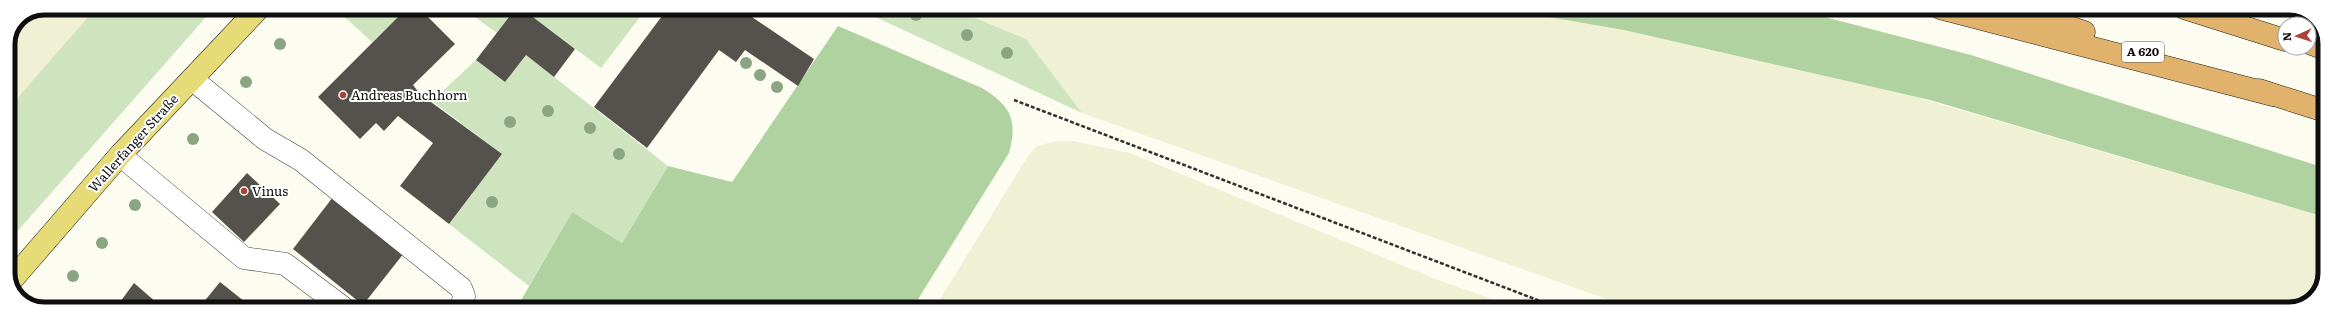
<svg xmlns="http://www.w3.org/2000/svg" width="2333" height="317" font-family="Literata,serif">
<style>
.farmland{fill:#eff0d4}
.green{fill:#cde4bf}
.forest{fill:#b0d2a0}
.building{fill:#55514c}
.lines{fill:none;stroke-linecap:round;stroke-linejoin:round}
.minor-casing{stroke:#414141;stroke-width:23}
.major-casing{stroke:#1f1f1f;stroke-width:23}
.highway-casing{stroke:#1f1f1f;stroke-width:23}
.path{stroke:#303030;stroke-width:2.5;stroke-dasharray:4 2;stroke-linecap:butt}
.minor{stroke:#fff;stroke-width:22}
.major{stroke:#e7db78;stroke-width:22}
.highway{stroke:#e1b26b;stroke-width:22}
.tree{fill:#89a582}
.poi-dot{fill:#ac4338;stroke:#fff;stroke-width:1.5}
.labels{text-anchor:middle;stroke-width:4;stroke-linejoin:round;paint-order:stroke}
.shield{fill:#fff;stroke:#565656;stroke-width:1}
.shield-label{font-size:12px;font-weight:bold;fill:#0e0e0e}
.poi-label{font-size:13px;fill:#0e0e0e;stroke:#fff;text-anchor:start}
.street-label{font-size:13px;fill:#0e0e0e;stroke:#fff}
.rim{fill:none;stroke:#0e0e0e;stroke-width:5}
</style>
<rect width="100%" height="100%" fill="#fdfcf1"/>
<g class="farmland">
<polygon points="44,8 99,8 8,113 8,44 19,18"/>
<polygon points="953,8 1497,8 1620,29 1916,97 2325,217 2325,278 2313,300 2289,309 1635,309 1082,113 1026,39"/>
<polygon points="1056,141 1073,141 1130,153 1438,280 1495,300 1500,309 934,309 1028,156 1037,146"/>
</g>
<g class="green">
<polygon points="96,8 214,8 8,242 8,109"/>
<polygon points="341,8 407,8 372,42 338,11"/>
<polygon points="462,8 516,8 497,33"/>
<polygon points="521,8 647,8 601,68"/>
<polygon points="856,8 952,8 1026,39 1082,113"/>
<polygon points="526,55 668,166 622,243 572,212 529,286 449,224 502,154 432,101 476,60 505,82"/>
</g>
<g class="forest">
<polygon points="1496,8 1790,8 1971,55 2325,168 2325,217 1930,100 1624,30"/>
<path d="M838,26L982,88C1011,106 1018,120 1009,153L912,309H516L572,212L622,243L668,166L732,182Z"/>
</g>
<g class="building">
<polygon points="407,8 419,8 455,44 413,85 420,94 502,154 449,224 400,186 433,143 398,116 384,131 376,123 360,139 318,97"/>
<polygon points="516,8 521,8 575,49 554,77 526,55 505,82 476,60"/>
<polygon points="668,8 750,8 746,13 814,59 798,86 745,50 736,62 719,50 647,148 594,107"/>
<polygon points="247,173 280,204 244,242 212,212"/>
<polygon points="333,197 404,253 363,305 293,249"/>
<polygon points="220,282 254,309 198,309"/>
<polygon points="134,283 164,309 115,309"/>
</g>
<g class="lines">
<defs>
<g id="minor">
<polyline points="192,79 265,139 301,160 461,288 464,296 461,309"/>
<polyline points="120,155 244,258 285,264 345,309"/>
</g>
<polyline id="major" points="10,282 120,155 259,8"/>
<g id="highway">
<polyline points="1940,8 2273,95"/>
<polyline points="2013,8 2084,32"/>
<polyline points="2184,8 2285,40"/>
<polyline points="2309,43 2325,49"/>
<polyline points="2259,90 2325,111"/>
</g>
</defs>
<use href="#minor" class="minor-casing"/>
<use href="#major" class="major-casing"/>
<use href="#highway" class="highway-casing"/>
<polyline class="path" points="1014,100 1561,309"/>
<use href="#minor" class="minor"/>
<use href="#major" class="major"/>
<use href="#highway" class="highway"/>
</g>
<g class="tree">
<circle cx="916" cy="15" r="6"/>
<circle cx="967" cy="35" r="6"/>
<circle cx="280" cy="44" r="6"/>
<circle cx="1007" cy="53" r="6"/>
<circle cx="746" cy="63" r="6"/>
<circle cx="760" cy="75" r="6"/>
<circle cx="246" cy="82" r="6"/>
<circle cx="777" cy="87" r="6"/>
<circle cx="548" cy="111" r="6"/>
<circle cx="510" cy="122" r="6"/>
<circle cx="590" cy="128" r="6"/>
<circle cx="193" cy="139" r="6"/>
<circle cx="619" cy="154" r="6"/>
<circle cx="492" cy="202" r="6"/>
<circle cx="135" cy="205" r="6"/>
<circle cx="102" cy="243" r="6"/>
<circle cx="73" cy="276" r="6"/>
</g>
<g class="poi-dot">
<circle cx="343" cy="95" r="4"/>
<circle cx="244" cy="191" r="4"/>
</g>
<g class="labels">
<rect class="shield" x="2122" y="42" width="42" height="20" rx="3"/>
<g class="shield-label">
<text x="2143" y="56">A 620</text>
</g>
<g class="poi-label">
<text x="351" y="100">Andreas Buchhorn</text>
<text x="252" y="196">Vinus</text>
</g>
<g class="street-label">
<text transform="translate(133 143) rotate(-48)" y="5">Wallerfanger Straße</text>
</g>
</g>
<path d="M0 0H2333V317H0ZM44 15H2289A29 29 0 0 1 2318 44V273A29 29 0 0 1 2289 302H44A29 29 0 0 1 15 273V44A29 29 0 0 1 44 15Z" fill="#fff" fill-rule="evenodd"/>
<path class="rim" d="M44 15H2289A29 29 0 0 1 2318 44V273A29 29 0 0 1 2289 302H44A29 29 0 0 1 15 273V44A29 29 0 0 1 44 15Z"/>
<g transform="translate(2297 36) rotate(267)"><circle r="19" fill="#ffffff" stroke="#9f9f9f"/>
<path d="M0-3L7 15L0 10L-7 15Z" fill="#ac4338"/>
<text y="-6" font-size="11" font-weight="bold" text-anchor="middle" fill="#0e0e0e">N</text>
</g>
</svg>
